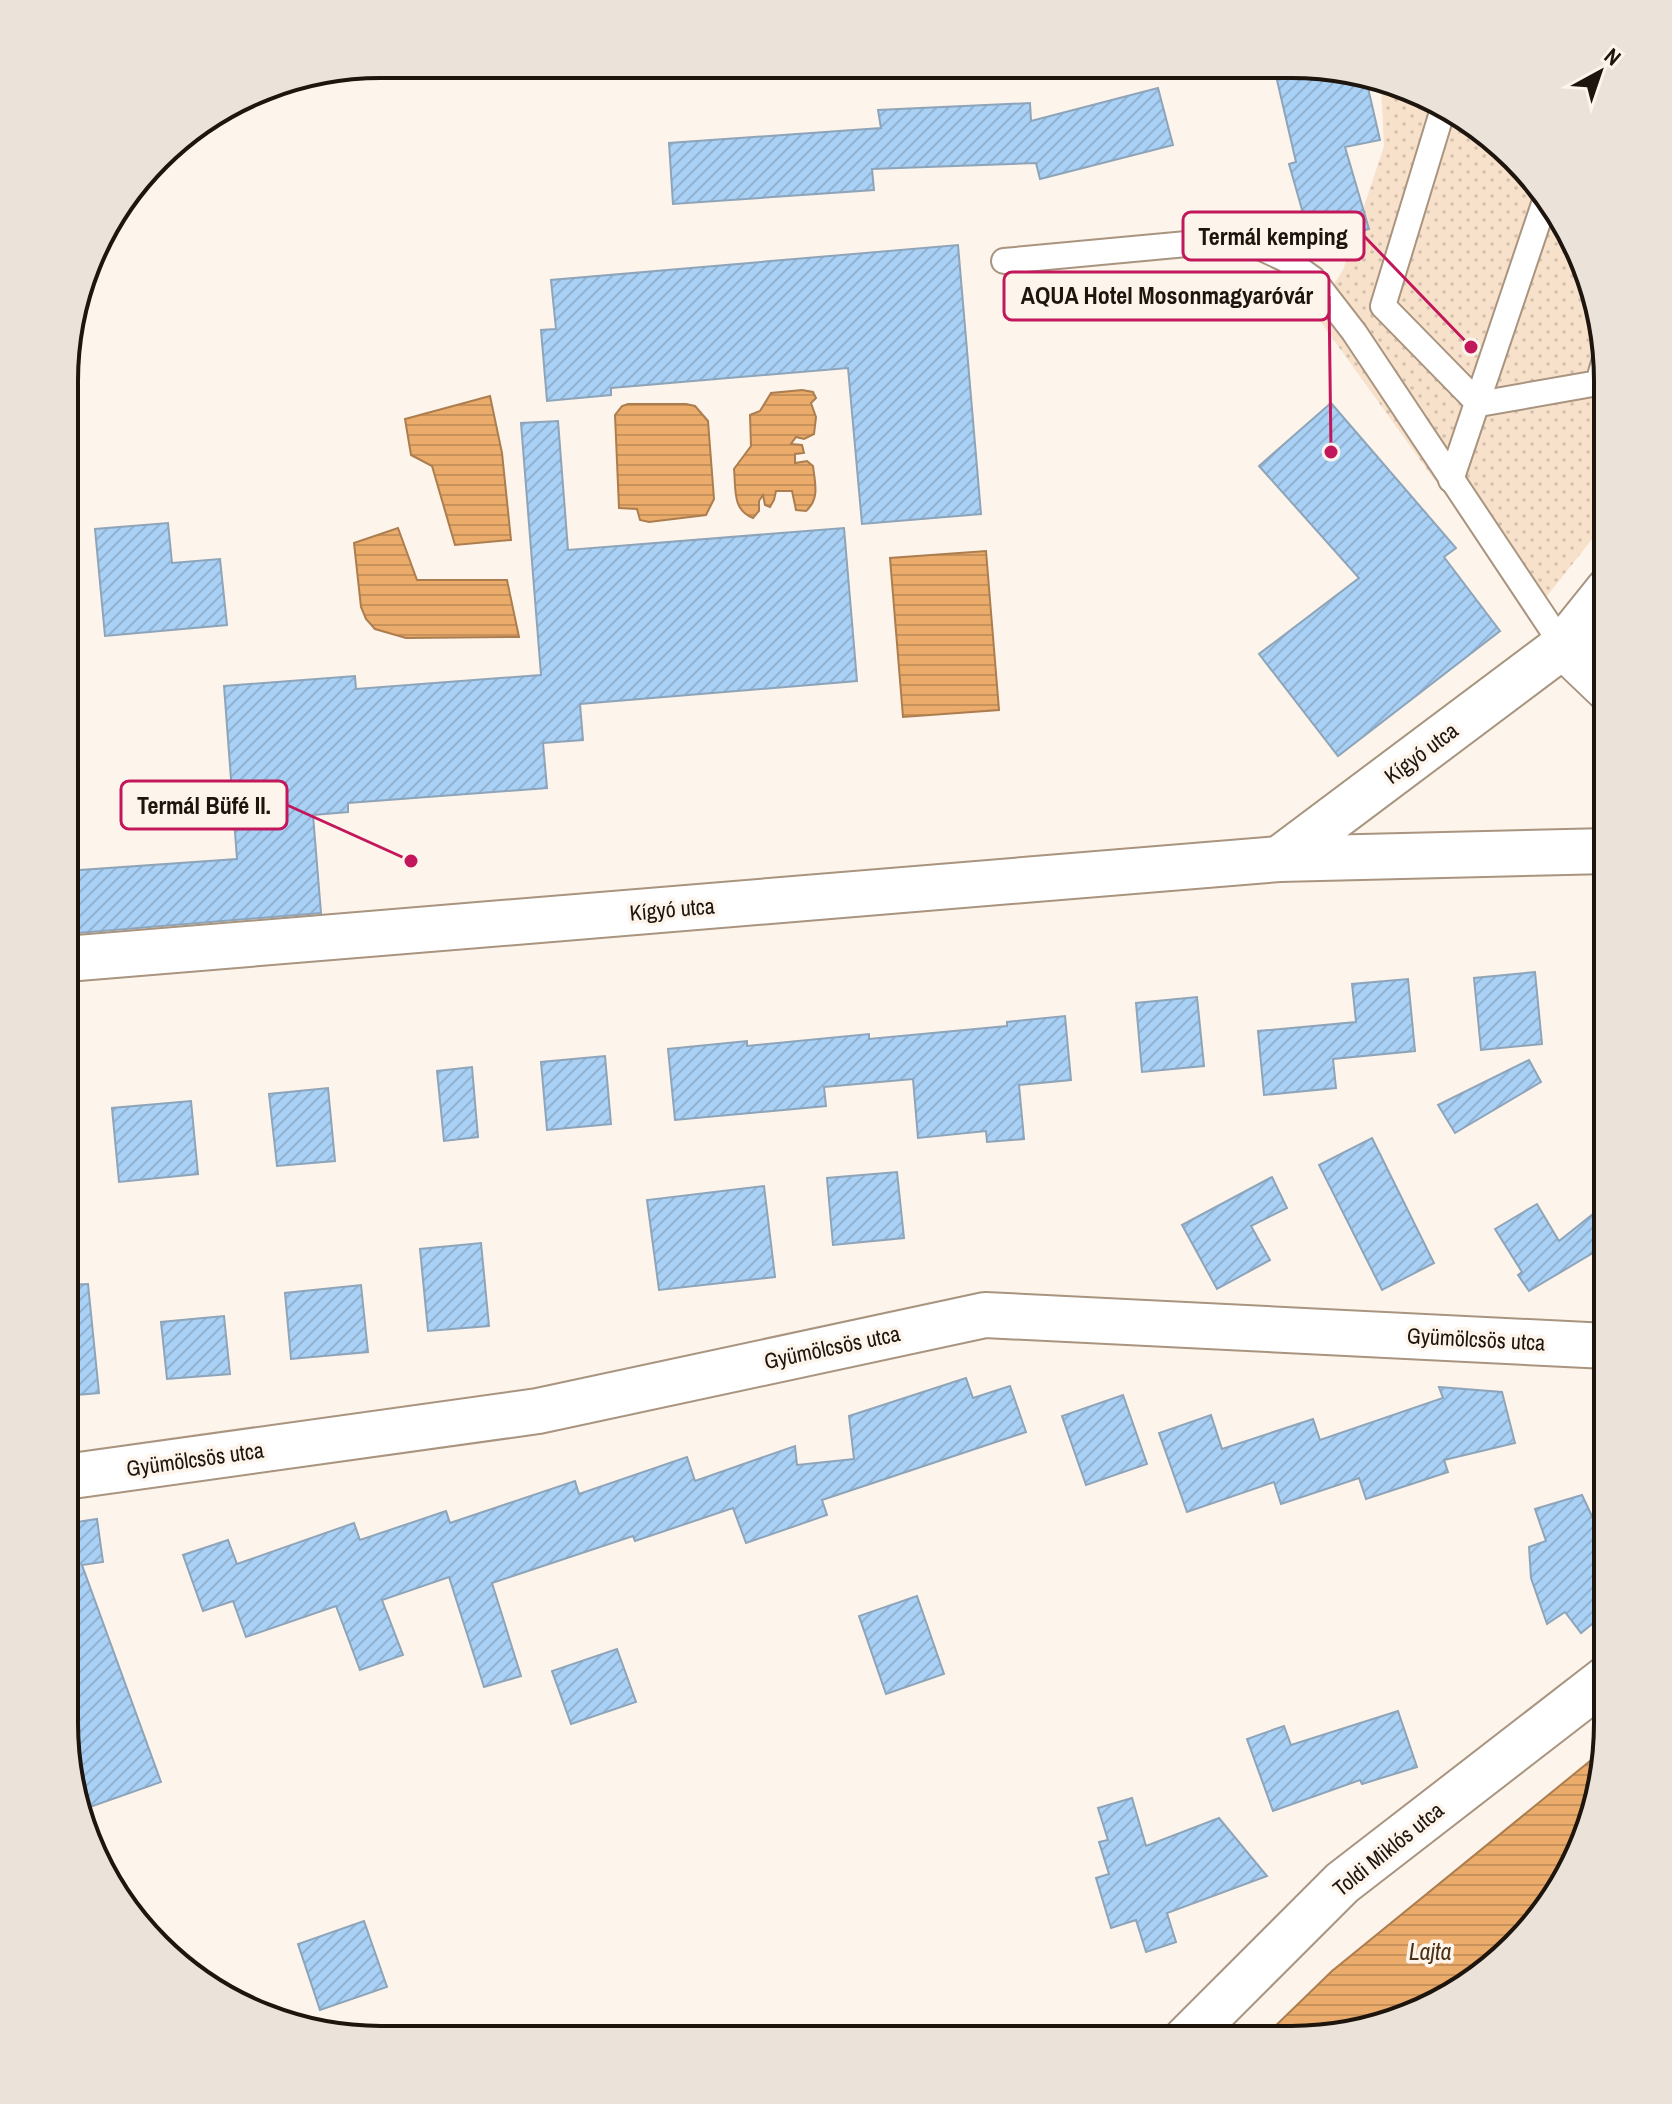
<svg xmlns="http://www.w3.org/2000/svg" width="1672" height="2104" font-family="'Archivo Narrow',sans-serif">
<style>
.grass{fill:url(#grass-dots)}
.water{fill:url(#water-rules);stroke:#ac7e4f;stroke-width:2}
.building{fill:url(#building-hatch);stroke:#8ea4b9;stroke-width:2}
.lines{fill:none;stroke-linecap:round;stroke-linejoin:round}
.lane-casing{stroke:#a9947f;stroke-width:28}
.street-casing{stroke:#a9947f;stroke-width:48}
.lane{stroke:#fff;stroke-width:24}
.street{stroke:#fff;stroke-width:44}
.labels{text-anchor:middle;stroke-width:7;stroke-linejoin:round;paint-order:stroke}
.street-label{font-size:22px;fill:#1d150e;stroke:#fdf4eb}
.water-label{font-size:24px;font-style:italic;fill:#4b3115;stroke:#fdf4eb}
.rim{fill:none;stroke:#1d150e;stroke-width:4}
.leader{fill:none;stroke:#c2185b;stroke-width:3}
.callout-dot{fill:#c2185b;stroke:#fdf4eb;stroke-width:3}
.callout{fill:#fdf4eb;stroke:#c2185b;stroke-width:3}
.callout-label{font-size:24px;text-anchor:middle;font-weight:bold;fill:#1d150e}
</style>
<defs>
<pattern id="grass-dots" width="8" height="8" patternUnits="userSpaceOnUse" patternTransform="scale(2)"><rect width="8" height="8" fill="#f8e1cb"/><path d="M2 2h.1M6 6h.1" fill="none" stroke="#d4c0ad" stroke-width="1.8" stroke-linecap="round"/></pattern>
<pattern id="water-rules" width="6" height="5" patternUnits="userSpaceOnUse" patternTransform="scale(2)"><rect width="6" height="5" fill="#eaab6b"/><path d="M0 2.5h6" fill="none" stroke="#c8925c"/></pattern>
<pattern id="building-hatch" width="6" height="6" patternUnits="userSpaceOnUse" patternTransform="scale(2)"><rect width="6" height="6" fill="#a9d0f5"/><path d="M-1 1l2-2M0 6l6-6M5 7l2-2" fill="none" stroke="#91b2d1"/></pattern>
</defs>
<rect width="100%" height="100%" fill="#fdf4eb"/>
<polygon class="grass" points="1381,85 1467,118 1566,223 1597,299 1608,381 1608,519 1532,615 1315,314 1343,270 1384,146"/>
<g class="water">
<path d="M802,390L813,392L816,398L811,403L816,417L814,434L804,439L796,437L791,444L802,445L804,453L795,454V463L807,461L813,466C815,483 820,499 806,511L796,510L792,491H776L774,500L770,507L765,505L763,495L759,501V511L753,518C732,510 736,489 734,469L751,446L750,415L760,411L771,393Z"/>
<polygon points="490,396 502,453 511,540 455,545 432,466 411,455 405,419"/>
<polygon points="628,404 686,404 695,406 708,421 714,499 706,515 649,522 640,520 637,509 619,508 615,415 622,406"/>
<polygon points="398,528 417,580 507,580 519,637 406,638 375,629 366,619 361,607 354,543"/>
<polygon points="986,551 999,710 903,717 890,558"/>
<polygon points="1606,1748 1591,1825 1555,1899 1449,1998 1311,2039 1262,2039 1332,1971"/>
</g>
<g class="building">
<polygon points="1335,68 1366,79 1380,140 1345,147 1369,229 1312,245 1289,164 1296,162 1277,80"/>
<polygon points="1158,88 1173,145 1040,179 1036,163 872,169 874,190 673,204 669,143 881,128 878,110 1030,103 1031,121"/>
<polygon points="958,245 981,514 862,524 848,368 611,388 611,395 547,401 541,330 556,329 551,280"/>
<polygon points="1331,403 1456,548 1444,557 1500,631 1338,756 1259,654 1359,578 1259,466"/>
<polygon points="558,421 568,550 844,528 857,681 580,704 583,740 543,743 547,788 348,803 348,812 313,815 321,913 66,934 66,871 237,859 224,686 355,676 356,689 541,675 521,423"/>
<polygon points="168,523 172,563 220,559 227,625 105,636 95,529"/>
<polygon points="1535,972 1542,1044 1481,1050 1474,978"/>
<polygon points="1408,979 1415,1051 1333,1059 1336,1088 1264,1095 1258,1031 1356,1022 1352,984"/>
<polygon points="1197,997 1204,1066 1142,1072 1136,1003"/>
<polygon points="1065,1016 1071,1080 1019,1085 1024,1139 987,1142 986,1131 918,1138 913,1079 824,1087 826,1106 675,1120 668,1049 747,1041 747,1046 869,1034 869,1039 1007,1026 1007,1022"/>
<polygon points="605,1056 611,1124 547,1130 541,1062"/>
<polygon points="1529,1060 1541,1082 1455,1133 1438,1105"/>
<polygon points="472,1067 478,1137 444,1141 437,1071"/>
<polygon points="328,1088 335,1161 277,1166 269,1094"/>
<polygon points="191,1101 198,1174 119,1182 112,1108"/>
<polygon points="1372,1138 1434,1263 1382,1290 1319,1165"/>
<polygon points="897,1172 904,1238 833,1245 827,1178"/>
<polygon points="1272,1177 1287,1208 1251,1226 1270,1260 1217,1289 1182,1225"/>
<polygon points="764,1186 775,1277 659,1290 647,1200"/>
<polygon points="1608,1202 1608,1244 1529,1291 1518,1275 1522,1272 1495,1229 1537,1204 1559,1241"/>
<polygon points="481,1243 489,1326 428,1331 420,1249"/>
<polygon points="88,1284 99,1393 65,1396 65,1285"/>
<polygon points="361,1285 368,1352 291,1359 285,1293"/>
<polygon points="224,1316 230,1374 167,1379 161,1322"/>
<polygon points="966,1378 973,1398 1010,1386 1026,1432 822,1500 827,1515 746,1543 733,1508 635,1541 633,1536 492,1583 521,1676 484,1687 449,1577 382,1600 403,1655 360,1670 336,1606 246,1637 233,1601 203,1611 183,1555 228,1540 237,1564 354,1523 360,1540 446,1511 450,1523 575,1481 579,1494 687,1457 695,1481 795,1446 797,1465 854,1459 849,1416"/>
<polygon points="1439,1387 1502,1392 1515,1443 1444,1460 1448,1472 1366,1499 1359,1478 1281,1504 1274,1482 1187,1512 1159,1433 1211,1415 1222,1449 1313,1419 1320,1440 1443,1398"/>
<polygon points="1123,1395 1147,1464 1086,1485 1062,1416"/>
<polygon points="1582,1495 1607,1548 1607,1612 1581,1633 1565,1612 1547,1624 1531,1578 1529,1547 1546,1541 1535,1509"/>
<polygon points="97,1519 103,1562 82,1565 161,1782 90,1807 66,1737 64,1723 64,1524"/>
<polygon points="917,1596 944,1674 886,1694 859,1616"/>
<polygon points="617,1649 636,1702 571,1724 552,1671"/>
<polygon points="1398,1711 1417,1767 1362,1784 1360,1780 1273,1811 1247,1739 1284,1726 1291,1745"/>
<polygon points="1132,1798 1146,1846 1219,1818 1267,1876 1167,1913 1176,1942 1146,1952 1136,1920 1111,1928 1096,1878 1109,1874 1099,1842 1108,1840 1098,1808"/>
<polygon points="364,1921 387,1987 320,2010 298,1944"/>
</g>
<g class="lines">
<defs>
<g id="lane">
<polyline points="1443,109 1383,306 1479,404 1598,383 1605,359"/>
<polyline points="1004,261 1219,241 1251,243 1285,259 1313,279 1354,332 1563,646"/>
<polyline points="1451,480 1545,201"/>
</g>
<g id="street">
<polyline points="1563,646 1608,689"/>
<polyline points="1279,859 1563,646 1608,590"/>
<polyline points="66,959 1279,859 1608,851"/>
<polyline points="65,1477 538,1411 985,1315 1607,1346"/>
<polyline points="1186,2039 1342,1883 1607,1678"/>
</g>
</defs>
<use href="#lane" class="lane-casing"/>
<use href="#street" class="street-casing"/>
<use href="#lane" class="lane"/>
<use href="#street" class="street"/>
</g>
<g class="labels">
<g class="street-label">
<text transform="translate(1421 753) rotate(-37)" y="8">Kígyó utca</text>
<text transform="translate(672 909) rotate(-5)" y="8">Kígyó utca</text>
<text transform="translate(1476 1339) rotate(3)" y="8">Gyümölcsös utca</text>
<text transform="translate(832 1347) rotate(-12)" y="8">Gyümölcsös utca</text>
<text transform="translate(195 1459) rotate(-8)" y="8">Gyümölcsös utca</text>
<text transform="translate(1388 1849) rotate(-39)" y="8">Toldi Miklós utca</text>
</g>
<g class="water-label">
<text x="1430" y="1960">Lajta</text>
</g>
</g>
<path d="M0 0H1672V2104H0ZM381 78H1291A303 303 0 0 1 1594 381V1723A303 303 0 0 1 1291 2026H381A303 303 0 0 1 78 1723V381A303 303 0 0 1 381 78Z" fill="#ebe2d9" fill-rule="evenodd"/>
<path class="rim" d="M381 78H1291A303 303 0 0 1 1594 381V1723A303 303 0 0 1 1291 2026H381A303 303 0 0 1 78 1723V381A303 303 0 0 1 381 78Z"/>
<path class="leader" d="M1471 347L1364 236M1331 452L1329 296M411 861L287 805"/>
<g class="callout-dot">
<circle cx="1471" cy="347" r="8"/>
<circle cx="1331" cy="452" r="8"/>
<circle cx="411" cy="861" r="8"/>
</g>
<g class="callout">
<rect x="1183" y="212" width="181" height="48" rx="8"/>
<rect x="1004" y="272" width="325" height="48" rx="8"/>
<rect x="121" y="781" width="166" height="48" rx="8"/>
</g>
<g class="callout-label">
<text x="1273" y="245">Termál kemping</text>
<text x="1167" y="304">AQUA Hotel Mosonmagyaróvár</text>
<text x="204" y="814">Termál Büfé II.</text>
</g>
<g transform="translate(1600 72) rotate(40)" stroke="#fdf4eb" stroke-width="6" paint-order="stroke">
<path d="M0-6L14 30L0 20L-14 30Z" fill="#1d150e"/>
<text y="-12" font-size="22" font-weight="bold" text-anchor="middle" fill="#1d150e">N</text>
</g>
</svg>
